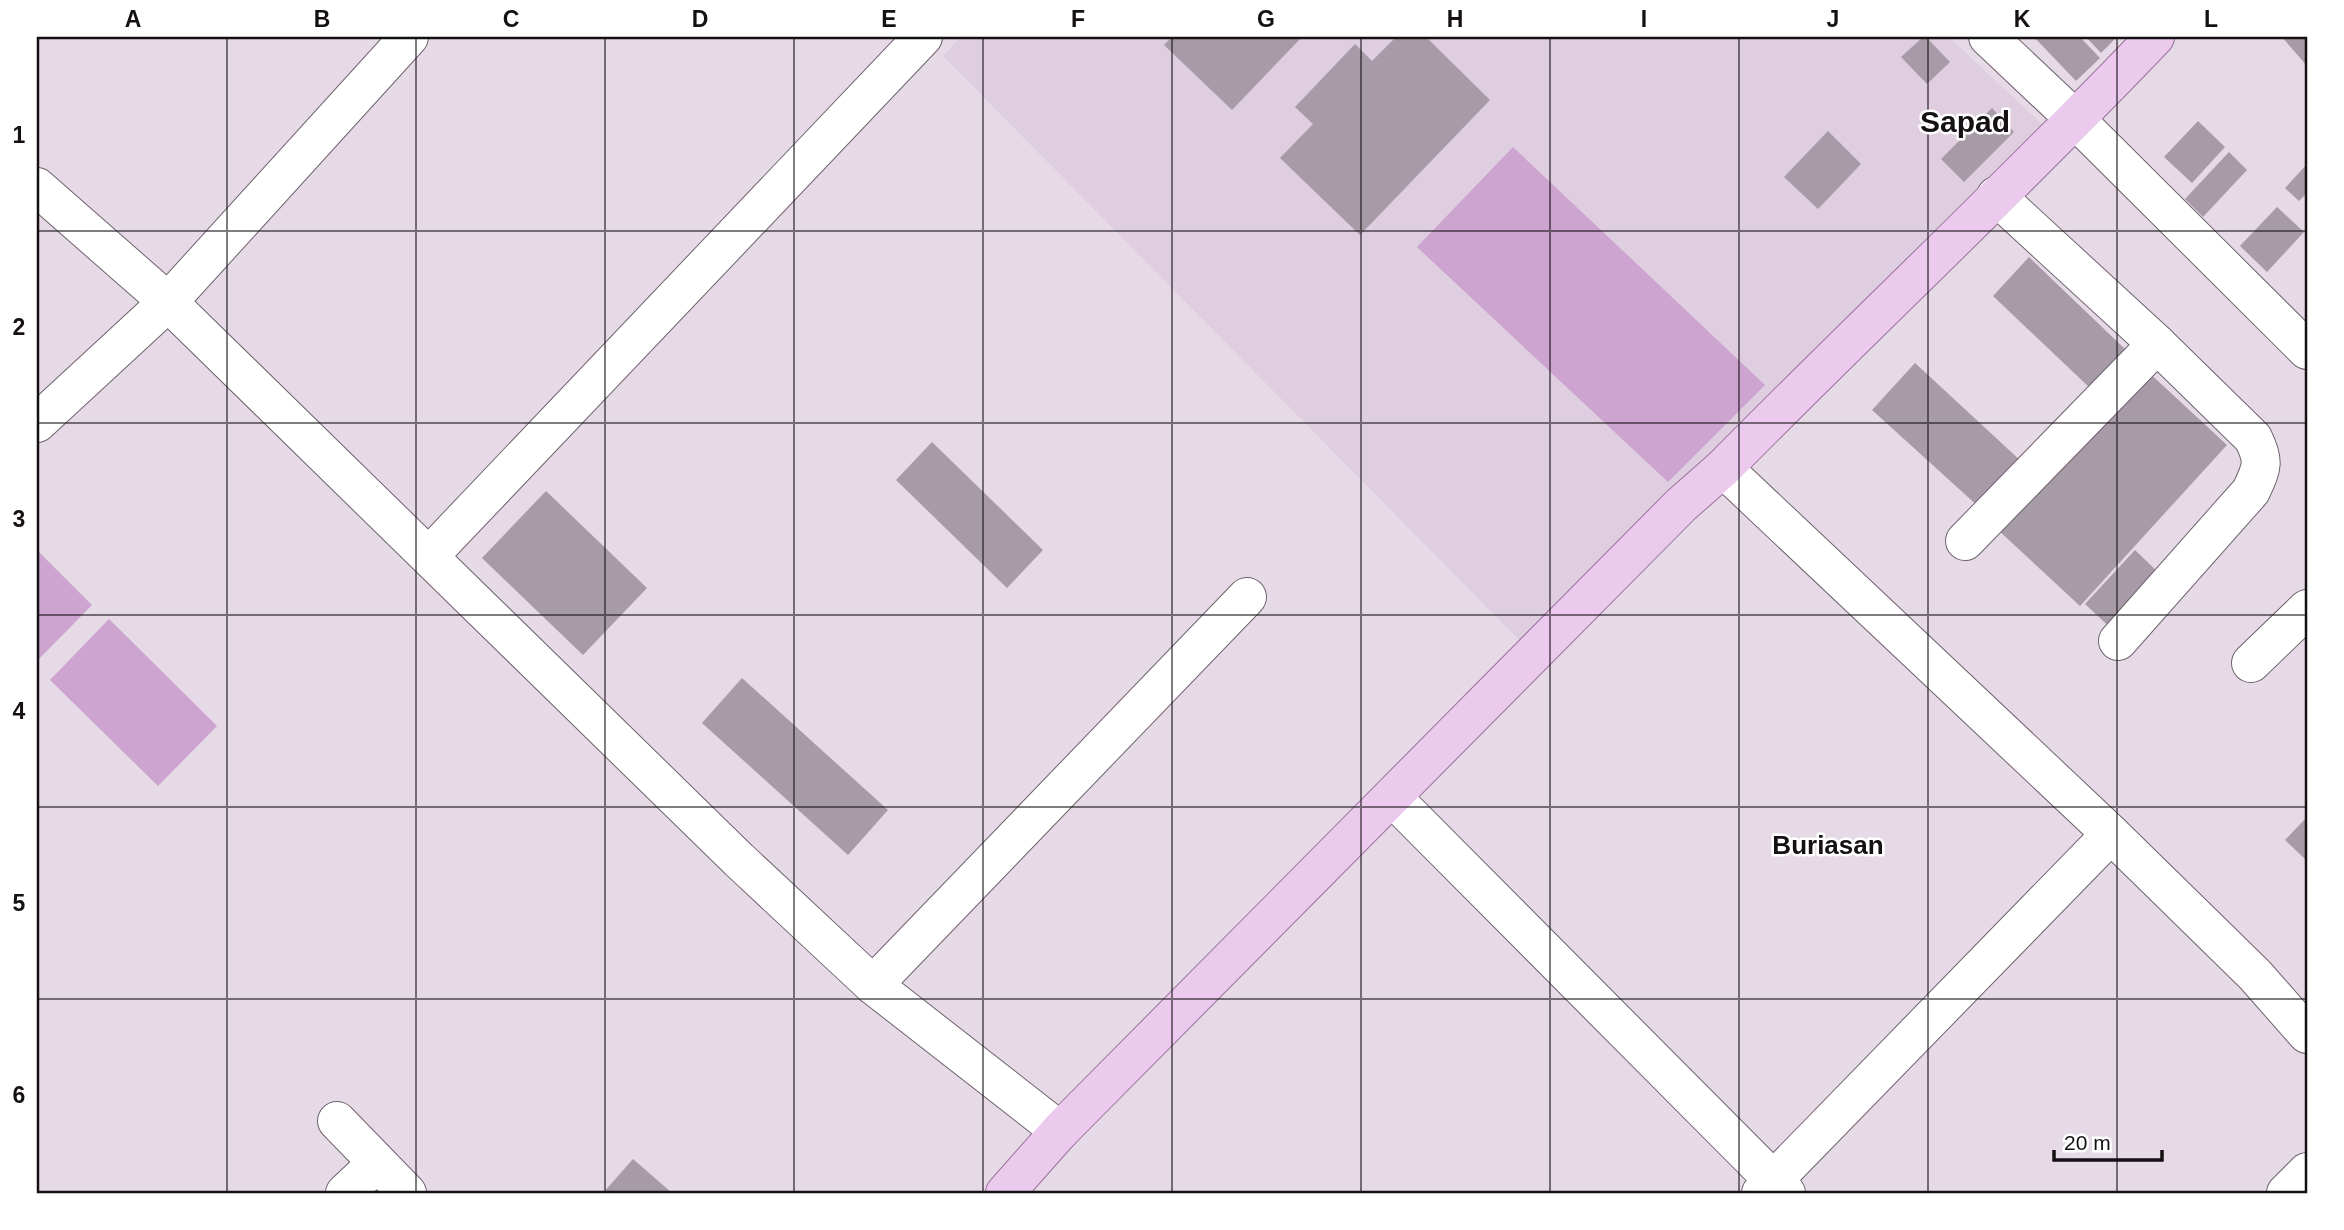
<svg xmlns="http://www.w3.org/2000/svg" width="2344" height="1230" font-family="Helvetica,sans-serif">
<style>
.built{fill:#dfcde0}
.green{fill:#cda3cf}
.building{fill:#a79ba7}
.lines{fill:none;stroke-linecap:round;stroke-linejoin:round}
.minor-casing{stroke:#6e636e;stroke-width:40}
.major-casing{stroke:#99729b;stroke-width:40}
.minor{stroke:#fff;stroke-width:38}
.major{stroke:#eccaee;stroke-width:38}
.grid{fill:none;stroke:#141014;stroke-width:2;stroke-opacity:0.55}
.labels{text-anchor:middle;stroke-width:5;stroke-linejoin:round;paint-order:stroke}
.quarter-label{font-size:26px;font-weight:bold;fill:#141014;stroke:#fff}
.district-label{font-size:30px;font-weight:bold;fill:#141014;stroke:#fff}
.neatline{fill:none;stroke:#141014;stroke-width:2.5}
.grid-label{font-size:23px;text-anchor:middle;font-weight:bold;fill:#141014}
</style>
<rect width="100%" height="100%" fill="#e6dae7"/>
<polygon class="built" points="961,37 1949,37 2044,126 1522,643 943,56"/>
<g class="green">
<polygon points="1513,147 1765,385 1668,482 1417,247"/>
<polygon points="37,550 92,605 37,661"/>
<polygon points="109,619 217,726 158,786 50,680"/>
</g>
<g class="building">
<polygon points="1172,37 1302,37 1232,110 1164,45"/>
<polygon points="1396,37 1426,37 1490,100 1360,235 1280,158 1313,124 1295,107 1355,44 1372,61"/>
<polygon points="1923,37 1926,37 1950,62 1927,84 1901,57"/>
<polygon points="2034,37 2080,37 2100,58 2076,81"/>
<polygon points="2086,37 2117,37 2101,53"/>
<polygon points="2282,37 2307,37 2307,66"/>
<polygon points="1992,108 2014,132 1964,182 1941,159"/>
<polygon points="2198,121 2225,147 2192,183 2164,157"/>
<polygon points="1828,131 1861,164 1818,209 1784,177"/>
<polygon points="2229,152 2247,170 2203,217 2185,199"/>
<polygon points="2306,165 2307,193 2299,201 2285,188"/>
<polygon points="2277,207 2304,232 2267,272 2240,246"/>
<polygon points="2029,257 2126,350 2090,388 1993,296"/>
<polygon points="1915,363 2022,462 1980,508 1872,410"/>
<polygon points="2144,368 2227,445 2080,606 1997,529"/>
<polygon points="932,442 1043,550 1007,588 896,480"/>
<polygon points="546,491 647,588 583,655 482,558"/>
<polygon points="2135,550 2164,578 2115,632 2085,604"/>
<polygon points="742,678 888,810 848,855 702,723"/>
<polygon points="2307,817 2307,861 2285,840"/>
<polygon points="633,1159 672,1193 603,1193"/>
</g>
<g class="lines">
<defs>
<g id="minor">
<polyline points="1988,37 2076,120 2307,350"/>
<polyline points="37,187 168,302 739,860 873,985 1060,1131"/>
<path d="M1996,196L2157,344L2253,438C2265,462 2262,467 2251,491L2118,641"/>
<polyline points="37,423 168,302 409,37"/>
<polyline points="1723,468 2111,834 2255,975 2307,1034"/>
<polyline points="1965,541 2157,344"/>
<polyline points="429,556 923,37"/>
<polyline points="2251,663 2307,609"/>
<polyline points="1393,798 1786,1193"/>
<polyline points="873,985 1247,597"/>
<polyline points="337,1121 407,1193"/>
<polyline points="345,1193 377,1163"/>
<polyline points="1761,1193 2111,834"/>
<polyline points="2286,1193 2307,1172"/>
</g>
<path id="major" d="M1005,1193L1060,1131L1681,505L1723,468C1866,323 2015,184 2155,37"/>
</defs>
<use href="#minor" class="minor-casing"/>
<use href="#major" class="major-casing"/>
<use href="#minor" class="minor"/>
<use href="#major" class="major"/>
</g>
<path class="grid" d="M227,37V1193M416,37V1193M605,37V1193M794,37V1193M983,37V1193M1172,37V1193M1361,37V1193M1550,37V1193M1739,37V1193M1928,37V1193M2117,37V1193M37,231H2307M37,423H2307M37,615H2307M37,807H2307M37,999H2307"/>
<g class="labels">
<g class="quarter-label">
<text x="1828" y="854">Buriasan</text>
</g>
<g class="district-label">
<text x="1965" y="132">Sapad</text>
</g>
</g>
<rect width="2344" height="1230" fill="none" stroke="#ffffff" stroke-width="77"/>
<path d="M2054 1150v10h108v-10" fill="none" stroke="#141014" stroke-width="3.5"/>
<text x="2064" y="1150" font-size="21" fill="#141014" stroke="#ffffff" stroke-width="5" paint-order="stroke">20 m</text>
<rect x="38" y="38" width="2268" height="1154" class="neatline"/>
<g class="grid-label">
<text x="133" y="27">A</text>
<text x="322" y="27">B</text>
<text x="511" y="27">C</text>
<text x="700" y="27">D</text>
<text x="889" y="27">E</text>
<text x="1078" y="27">F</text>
<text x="1266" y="27">G</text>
<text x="1455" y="27">H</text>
<text x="1644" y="27">I</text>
<text x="1833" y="27">J</text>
<text x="2022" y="27">K</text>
<text x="2211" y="27">L</text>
<text x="19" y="143">1</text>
<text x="19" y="335">2</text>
<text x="19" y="527">3</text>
<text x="19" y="719">4</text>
<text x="19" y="911">5</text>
<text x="19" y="1103">6</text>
</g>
</svg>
